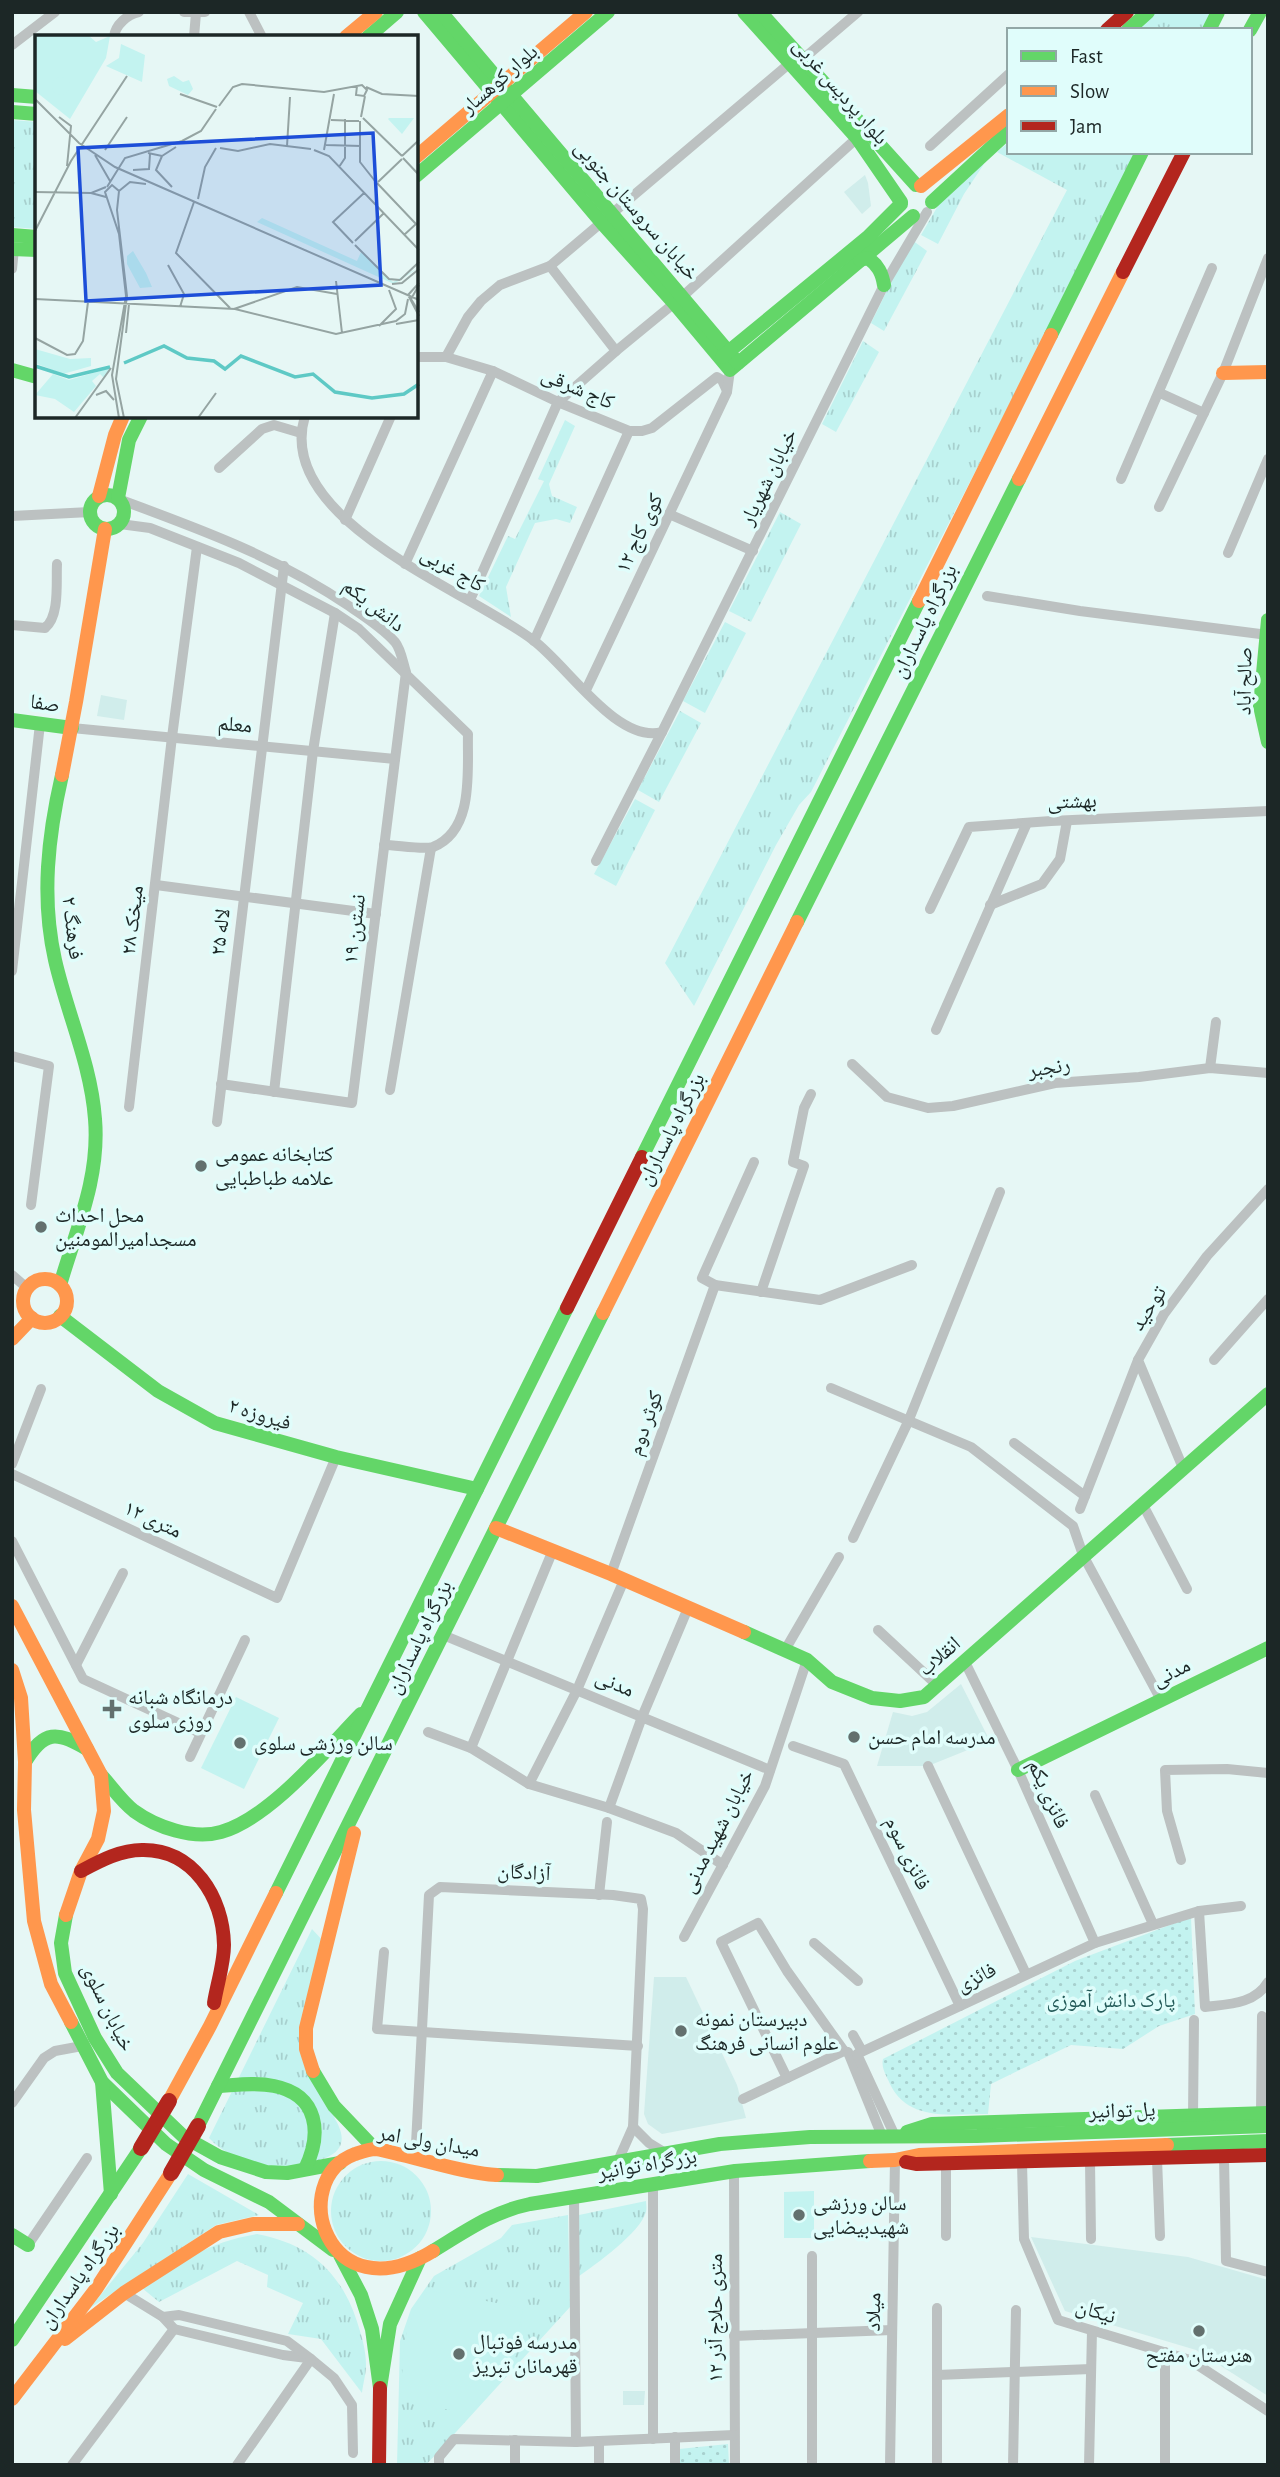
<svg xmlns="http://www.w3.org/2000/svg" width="1280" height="2477" font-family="'Alegreya Sans','Noto Naskh Arabic',sans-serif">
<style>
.built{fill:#d0edeb}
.grass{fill:url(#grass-tufts)}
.park{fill:url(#park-dots)}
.garden{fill:#c3f3f0}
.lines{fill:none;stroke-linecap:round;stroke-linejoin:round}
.street{stroke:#bcc1c1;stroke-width:10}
.fast{stroke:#63d668;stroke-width:14}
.slow{stroke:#ff974d;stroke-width:14}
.jam{stroke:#b3261e;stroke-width:14}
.jam-bridge{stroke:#b3261e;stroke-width:16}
.poi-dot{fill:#63706e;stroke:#e0fdfb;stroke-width:2.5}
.labels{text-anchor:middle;stroke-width:7;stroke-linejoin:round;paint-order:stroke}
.street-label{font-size:21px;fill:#1c2726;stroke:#e0fdfb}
.poi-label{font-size:21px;fill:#1c2726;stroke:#e0fdfb;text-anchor:start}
.park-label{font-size:21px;fill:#245b59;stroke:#e0fdfb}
.inset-river{fill:none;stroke:#5ec9c5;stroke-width:3.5}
.inset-road{fill:none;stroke:#95a4a2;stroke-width:2}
.view{fill:#1d4ed8;fill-opacity:0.15;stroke:#1d4ed8;stroke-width:3.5}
.inset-edge{fill:none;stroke:#1c2726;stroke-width:3.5}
</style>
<defs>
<pattern id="grass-tufts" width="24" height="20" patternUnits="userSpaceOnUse" patternTransform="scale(1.75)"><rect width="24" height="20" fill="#c3f3f0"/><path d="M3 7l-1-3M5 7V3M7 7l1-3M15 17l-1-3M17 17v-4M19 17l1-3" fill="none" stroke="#a7d0ce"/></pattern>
<pattern id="park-dots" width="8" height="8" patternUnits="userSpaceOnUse" patternTransform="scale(1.75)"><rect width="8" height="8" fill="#c3f3f0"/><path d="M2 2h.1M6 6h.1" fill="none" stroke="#a7d0ce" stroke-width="1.8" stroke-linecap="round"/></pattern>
</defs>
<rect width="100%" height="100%" fill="#e6f7f5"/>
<g class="built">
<polygon points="865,175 868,183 871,206 862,214 844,192"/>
<polygon points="101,695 127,700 124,720 97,716"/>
<polygon points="961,1684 990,1741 928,1766 877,1766 893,1712 912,1716 927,1712"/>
<polygon points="654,1977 686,1977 737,2085 746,2118 662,2134 648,2124 644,2114"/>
<polygon points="1031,2237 1188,2257 1268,2280 1268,2396 1196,2350 1065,2311"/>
<polygon points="623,2391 645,2391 644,2405 623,2405"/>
</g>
<g class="grass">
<polygon points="1153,12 1211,12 1202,30 1134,30"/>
<polygon points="12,120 37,122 37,229 12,227"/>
<polygon points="1009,142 1009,152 1139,152 811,792 799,805 776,845 694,1006 665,963 1067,190 997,152"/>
<polygon points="984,164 964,194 938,244 921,235 939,204 977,168"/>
<polygon points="912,240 927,251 884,331 871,323"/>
<polygon points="863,341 879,352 836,432 822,424"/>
<polygon points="565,420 575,426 549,484 552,496 577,507 570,523 556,519 535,523 506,587 511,617 479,596 508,536 515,539 544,481 538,479"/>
<polygon points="780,512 801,524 751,622 729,611"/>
<polygon points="725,622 746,633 705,713 683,701"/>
<polygon points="680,711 701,723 659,802 638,790"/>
<polygon points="635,799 655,810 616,886 594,874"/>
<path d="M312,1929L324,1942L304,2021L335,2119C353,2149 332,2159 305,2163C294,2165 283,2168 272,2167C249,2164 225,2155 209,2138Z"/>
<circle cx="381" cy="2211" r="50"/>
<polygon points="188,2174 259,2215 216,2225 90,2308 143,2243"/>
<path d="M646,2201C646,2204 647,2208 646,2212C640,2233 596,2264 578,2277L579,2215Z"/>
<polygon points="568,2215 570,2307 426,2465 397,2465 400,2341 411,2309 434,2276 501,2238 512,2225"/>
<path d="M257,2234C311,2244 344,2275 359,2328C363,2340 366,2353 366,2365C366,2374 363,2384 362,2393L321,2339L288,2334L303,2303L267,2287L268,2275L237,2261L159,2302L142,2288C182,2261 208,2242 257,2234Z"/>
</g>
<g class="park">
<path d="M1191,1917L1195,2014L1159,2026L1123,2049L1071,2045L991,2084L988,2114C952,2114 908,2122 890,2084C886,2075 881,2068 883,2059L1075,1961Z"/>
<polygon points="728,2444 729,2465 679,2465 679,2449"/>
</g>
<g class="garden">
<polygon points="236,1697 279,1718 244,1789 201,1768"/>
<polygon points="814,2191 814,2238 784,2238 784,2192"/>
<path d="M428,2290L523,2308L512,2367L469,2414L402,2400C403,2353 400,2329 428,2290Z"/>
</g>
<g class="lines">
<g class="street">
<polyline points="184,12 205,12"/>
<polyline points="249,12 262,37"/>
<path d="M114,37C115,25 128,14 139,12"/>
<polyline points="194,37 196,13"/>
<polyline points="12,45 55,12"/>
<polyline points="930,146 1009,74"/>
<polyline points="550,266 616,351"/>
<polyline points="12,269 14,249"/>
<polyline points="416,357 446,357 493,371 558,402 629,431 642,431 652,428 717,377 722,380 727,391"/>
<polyline points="446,357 468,317 481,301 500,285 550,266 790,63 803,59 858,12"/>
<polyline points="1160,393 1204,413"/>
<path d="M305,416C273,520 469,591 533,640C567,665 617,744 662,732L884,285L927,212"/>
<polyline points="219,468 262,429 274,425 301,433"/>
<polyline points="1121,479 1212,268"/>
<path d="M121,500C200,529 279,558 349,606C364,616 383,628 395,642C401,649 403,663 406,672L352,1103L221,1084"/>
<polyline points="1159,507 1223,373 1268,258"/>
<polyline points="669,514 753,551"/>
<polyline points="12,516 90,512"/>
<polyline points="345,520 391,416"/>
<path d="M120,524L150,528L239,563L335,613L359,629L468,734C467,770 475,830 433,847C424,850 396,845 384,845"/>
<polyline points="1228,553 1268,459"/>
<polyline points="405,564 493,371"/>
<polyline points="987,596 1080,611 1268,635"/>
<polyline points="470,600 558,402 616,351 683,296 857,138"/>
<path d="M12,625L45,628C60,616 56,582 57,564"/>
<polyline points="534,641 629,431"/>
<polyline points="586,690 727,392 730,370"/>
<polyline points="72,728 395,759"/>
<polyline points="596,861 662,732"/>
<polyline points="156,885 376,914"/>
<polyline points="990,905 1042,884 1060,859 1067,821"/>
<polyline points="930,909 969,827 1051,821 1268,811"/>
<polyline points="12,971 40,724"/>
<polyline points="936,1030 1027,823"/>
<polyline points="12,1056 49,1066 31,1205"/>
<polyline points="852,1064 887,1097 928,1108 953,1106 1055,1083 1139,1077 1210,1068 1268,1073"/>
<polyline points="1210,1068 1216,1022"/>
<polyline points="390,1090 431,848"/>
<polyline points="274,1092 313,751 335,613"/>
<polyline points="129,1107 172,737 197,547"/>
<polyline points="217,1122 284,566"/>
<polyline points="754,1162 702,1278 715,1285 820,1300 912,1265"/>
<polyline points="12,1275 27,1288"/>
<polyline points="761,1292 804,1166 793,1162 804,1108 811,1094"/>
<polyline points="1214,1360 1268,1299"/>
<polyline points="831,1388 971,1447 1073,1526 1083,1555 1161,1700"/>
<polyline points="1014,1443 1085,1496"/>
<polyline points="12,1464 41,1389"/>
<polyline points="1183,1468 1138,1360 1164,1314 1207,1256 1268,1189"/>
<polyline points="12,1474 277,1598 336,1457"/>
<polyline points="1142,1503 1187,1589"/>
<polyline points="1080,1509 1138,1360"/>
<polyline points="853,1538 908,1422 1000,1192"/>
<polyline points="12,1541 83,1679 200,1733"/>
<polyline points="611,1574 715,1285"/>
<polyline points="878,1630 937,1685"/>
<polyline points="443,1635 770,1770"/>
<polyline points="785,1650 839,1557"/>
<polyline points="965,1662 1018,1770 1095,1943"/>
<polyline points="76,1665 123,1573"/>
<polyline points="428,1732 471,1748 529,1784 609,1808 676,1833 723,1865"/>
<polyline points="793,1746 844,1764 960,2006"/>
<polyline points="471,1748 553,1550"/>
<polyline points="190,1757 245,1640"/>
<polyline points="928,1766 1026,1974"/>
<polyline points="529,1784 577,1690 624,1580"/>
<polyline points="1095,1795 1153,1924"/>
<polyline points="609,1808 642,1717 688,1608"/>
<polyline points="1181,1860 1167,1811 1165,1770 1227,1769 1268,1773"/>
<polyline points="599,1895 607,1822"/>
<path d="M1199,1911L1205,2007C1229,2004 1255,2004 1268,1982"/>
<polyline points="684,1937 765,1786 807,1660"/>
<polyline points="814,1943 858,1981"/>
<polyline points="384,1952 377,2029 638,2046"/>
<polyline points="853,2035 862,2051"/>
<polyline points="848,2052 882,2136"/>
<polyline points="787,2078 721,1942 758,1923 787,1971 844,2051"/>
<polyline points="743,2099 844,2051 847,2052"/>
<polyline points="12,2103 44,2058 55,2051 82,2046"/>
<polyline points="1261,2113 1262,2016"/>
<polyline points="1193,2116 1194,2020"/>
<polyline points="633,2127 649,2143 662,2151"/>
<polyline points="895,2136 857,2054 1095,1943 1199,1911 1241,1906"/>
<polyline points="416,2144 429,1895 440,1887 613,1895 641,1899 643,1909 633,2127 618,2161"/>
<polyline points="1224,2157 1226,2261 1268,2272"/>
<polyline points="1157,2159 1160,2236"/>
<polyline points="1090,2161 1091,2239"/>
<polyline points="1022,2163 1024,2239 1058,2320 1190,2360 1268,2411"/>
<polyline points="946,2164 946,2236"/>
<polyline points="734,2171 735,2465"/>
<polyline points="574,2198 576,2442"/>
<polyline points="28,2245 87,2158"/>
<polyline points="812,2256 812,2465"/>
<polyline points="124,2293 163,2317 174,2329 283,2355 307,2358"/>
<polyline points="937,2308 937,2465"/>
<polyline points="163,2317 179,2315 287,2341 311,2359 334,2378 352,2405 353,2453"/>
<polyline points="734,2336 892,2330"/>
<polyline points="937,2375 1091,2369"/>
<polyline points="675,2437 675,2465"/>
<polyline points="653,2439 653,2184"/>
<polyline points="515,2440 515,2465"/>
<polyline points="599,2441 599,2465"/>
<polyline points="72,2465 174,2329"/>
<polyline points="237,2465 311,2359"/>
<polyline points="439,2465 439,2457 454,2439 576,2442 734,2435"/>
<polyline points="890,2465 895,2160"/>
<polyline points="1013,2465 1016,2310"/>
<polyline points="1089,2465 1092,2331"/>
<polyline points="1165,2465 1165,2352"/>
</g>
<g class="fast">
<polyline points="424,12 602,223 674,303 730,370 913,216"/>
<polyline points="441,12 738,363"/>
<polyline points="744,12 857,138 901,202"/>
<polyline points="760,12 916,185"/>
<polyline points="1128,30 1148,12"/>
<polyline points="1209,30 1218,12"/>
<polyline points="1250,30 1260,12"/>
<polyline points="368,37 397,12"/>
<polyline points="12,95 37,97"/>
<polyline points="12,112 37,114"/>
<polyline points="416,176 608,12"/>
<polyline points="932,202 1009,131"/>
<polyline points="12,235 37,237"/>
<polyline points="12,249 37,250"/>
<path d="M860,260L868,258C878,265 882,273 884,285"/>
<polyline points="1051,335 1142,152"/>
<polyline points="722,357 868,237 901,204"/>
<polyline points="12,370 37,377"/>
<circle cx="107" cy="512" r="17"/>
<polyline points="118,498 129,440 141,416"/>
<polyline points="1268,620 1260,706 1268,742"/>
<polyline points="12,720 72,728"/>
<polyline points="797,922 1019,479"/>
<polyline points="642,1157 919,601"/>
<path d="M60,1285C76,1230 100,1178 95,1119C91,1064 67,1013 55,960C41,898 48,836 62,775"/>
<polyline points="60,1316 158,1391 215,1423 336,1457 477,1489"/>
<polyline points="744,1632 807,1660 832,1682 872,1698 900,1701 924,1697 1268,1394"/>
<path d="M25,1762C44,1730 57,1731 87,1749"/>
<polyline points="1018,1770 1268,1648"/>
<path d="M101,1775C112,1787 121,1801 134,1811C156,1827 193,1840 221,1832C270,1818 326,1750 361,1714"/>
<polyline points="276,1893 567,1308"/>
<polyline points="66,1915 61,1943 65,1973 95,2038 117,2073 184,2137 220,2157 266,2172 287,2173 340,2163"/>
<polyline points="71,2022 102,2082 166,2144 204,2170 269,2202 333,2250"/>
<polyline points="313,2071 334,2106 375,2149"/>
<polyline points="102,2082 111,2194"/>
<path d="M218,2086C236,2085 255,2082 274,2086C319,2095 322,2134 305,2169"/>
<polyline points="198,2126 603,1313"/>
<polyline points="907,2132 932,2124 1268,2113"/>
<polyline points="1167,2145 1268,2141"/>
<polyline points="497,2175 537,2176 720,2144 810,2137 977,2136 1268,2126"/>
<polyline points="12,2235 28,2245"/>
<path d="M433,2251C466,2231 492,2212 530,2204L735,2171L870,2161"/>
<polyline points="340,2255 361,2295 372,2329 380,2388 390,2324 420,2258"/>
<polyline points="12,2340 141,2148"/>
</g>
<g class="slow">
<polyline points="346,37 376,12"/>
<polyline points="416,157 586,12"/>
<polyline points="921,186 1009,115"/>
<polyline points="1223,373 1268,372"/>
<polyline points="1019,479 1123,272"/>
<polyline points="99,496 115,435 123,416"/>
<polyline points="919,601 1051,335"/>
<polyline points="62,775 76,702 105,529"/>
<circle cx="45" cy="1301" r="22"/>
<polyline points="603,1313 797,922"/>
<polyline points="12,1339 32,1318"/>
<polyline points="496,1528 611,1574 744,1632"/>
<polyline points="12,1606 101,1775 104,1811 98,1839 81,1871 66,1915"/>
<polyline points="12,1670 21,1698 25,1762 24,1810 34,1921 51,1984 71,2022"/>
<polyline points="313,2071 306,2049 306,2028 354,1833"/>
<polyline points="169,2101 210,2026 276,1893"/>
<polyline points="870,2161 895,2160 919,2155 1167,2145"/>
<path d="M433,2251C326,2316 286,2180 355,2154C361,2152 369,2149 376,2149C384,2150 394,2153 402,2155C432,2162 466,2173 497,2175"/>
<polyline points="65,2339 124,2293 219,2232 253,2224 298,2224"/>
<polyline points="12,2399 96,2289 171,2173"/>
</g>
<g class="jam">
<polyline points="1107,30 1127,12"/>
<polyline points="1123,272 1184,152"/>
<polyline points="567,1308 642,1157"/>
<path d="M81,1871C100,1861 120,1850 142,1850C193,1849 223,1897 224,1945C224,1964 217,1984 214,2003"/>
<polyline points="906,2162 916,2164 1268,2155"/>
<polyline points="379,2465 380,2388"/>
</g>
<g class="jam-bridge">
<polyline points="141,2148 169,2101"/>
<polyline points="171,2173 198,2126"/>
</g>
</g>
<g class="poi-dot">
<circle cx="201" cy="1166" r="7"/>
<circle cx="41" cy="1227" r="7"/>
<path d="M108.5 1698.5h7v7h7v7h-7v7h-7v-7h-7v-7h7z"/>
<circle cx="854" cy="1737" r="7"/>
<circle cx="240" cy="1743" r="7"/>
<circle cx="681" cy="2031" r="7"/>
<circle cx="799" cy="2215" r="7"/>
<circle cx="1199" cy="2331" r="7"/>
<circle cx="459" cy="2354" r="7"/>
</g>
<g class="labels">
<g class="street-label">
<text transform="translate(499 79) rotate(-41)" y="7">بلوار کوهسار</text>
<text transform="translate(841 91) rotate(49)" y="7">بلوار پردیس غربی</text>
<text transform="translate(637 210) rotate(49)" y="7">خیابان سروستان جنوبی</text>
<text transform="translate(578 388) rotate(23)" y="7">کاج شرقی</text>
<text transform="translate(768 477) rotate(-64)" y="7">خیابان شهریار</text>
<text transform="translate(639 533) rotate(-65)" y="7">کوی کاج ۱۲</text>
<text transform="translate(453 569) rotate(30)" y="7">کاج غربی</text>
<text transform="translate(374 605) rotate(38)" y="7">دانش یکم</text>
<text transform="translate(924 621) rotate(-64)" y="7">بزرگراه پاسداران</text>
<text transform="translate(1244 681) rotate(-89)" y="7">صالح آباد</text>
<text transform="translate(45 703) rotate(8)" y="7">صفا</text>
<text transform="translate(235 724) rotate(5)" y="7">معلم</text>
<text transform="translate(1072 801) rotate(-2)" y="7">بهشتی</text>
<text transform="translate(132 920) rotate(-83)" y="7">میخک ۲۸</text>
<text transform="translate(73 928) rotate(83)" y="7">فرهنگ ۲</text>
<text transform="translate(354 929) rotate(-83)" y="7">نسترن ۱۹</text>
<text transform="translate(220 932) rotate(-83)" y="7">لاله ۲۵</text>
<text transform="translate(1049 1067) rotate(-9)" y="7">رنجبر</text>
<text transform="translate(671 1129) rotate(-63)" y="7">بزرگراه پاسداران</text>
<text transform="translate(1148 1308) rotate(-57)" y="7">توحید</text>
<text transform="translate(260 1414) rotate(17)" y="7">فیروزه ٢</text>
<text transform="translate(645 1423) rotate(-70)" y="7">کوثر دوم</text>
<text transform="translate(153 1519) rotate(25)" y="7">۱۲ متری</text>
<text transform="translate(419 1637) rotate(-64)" y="7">بزرگراه پاسداران</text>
<text transform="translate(939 1656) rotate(-41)" y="7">انقلاب</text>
<text transform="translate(1171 1672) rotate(-26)" y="7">مدنی</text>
<text transform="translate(615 1683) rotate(23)" y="7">مدنی</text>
<text transform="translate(1049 1794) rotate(66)" y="7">فائزی یکم</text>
<text transform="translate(717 1831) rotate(-63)" y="7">خیابان شهید مدنی</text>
<text transform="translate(908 1853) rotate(64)" y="7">فائزی سوم</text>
<text transform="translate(524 1872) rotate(3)" y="7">آزادگان</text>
<text transform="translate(976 1977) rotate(-26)" y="7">فائزی</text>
<text transform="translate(108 2007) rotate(64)" y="7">خیابان سلوی</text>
<text transform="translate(1122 2110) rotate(-2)" y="7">پل توانیر</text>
<text transform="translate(429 2141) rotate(10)" y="7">میدان ولى امر</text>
<text transform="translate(647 2164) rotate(-10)" y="7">بزرگراه توانیر</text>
<text transform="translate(79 2276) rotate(-55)" y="7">بزرگراه پاسداران</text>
<text transform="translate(1096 2311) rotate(17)" y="7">نیکان</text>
<text transform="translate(873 2312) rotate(-89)" y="7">میلاد</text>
<text transform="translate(715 2318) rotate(-90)" y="7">۱۲ متری حلاج آذر</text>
</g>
<g class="poi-label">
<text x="215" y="1161">کتابخانه عمومی<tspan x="215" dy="24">علامه طباطبایی</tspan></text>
<text x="55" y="1222">محل احداث<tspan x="55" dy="24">مسجدامیرالمومنین</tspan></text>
<text x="128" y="1704">درمانگاه شبانه<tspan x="128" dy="24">روزی سلوی</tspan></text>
<text x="868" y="1744">مدرسه امام حسن</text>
<text x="254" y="1750">سالن ورزشی سلوی</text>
<text x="695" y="2026">دبیرستان نمونه<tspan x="695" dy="24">علوم انسانی فرهنگ</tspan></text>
<text x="813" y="2210">سالن ورزشی<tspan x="813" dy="24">شهیدبیضایی</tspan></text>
<text x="473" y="2349">مدرسه فوتبال<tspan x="473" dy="24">قهرمانان تبریز</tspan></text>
<text x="1199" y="2362" text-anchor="middle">هنرستان مفتح</text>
</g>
<g class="park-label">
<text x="1111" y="2007">پارک دانش آموزی</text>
</g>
</g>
<g transform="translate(35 35)">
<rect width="383" height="383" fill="#e6f7f5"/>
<path d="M227,183L322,226L326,217L358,247L383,233L359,249L222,187ZM75,333L69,343L65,339L57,346L61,351L39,377L20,364L0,360L18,339L34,345Z" fill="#c3f3f0"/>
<path d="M86,9L110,20L107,47L71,31L84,23ZM139,41L148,47L154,45L158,54L153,60L134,51L132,44ZM0,314L35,324L56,323V331L28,339L0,328Z" fill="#c3f3f0"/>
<path d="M0,1H54L61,7L75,1L71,23L35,84L0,56ZM379,83L367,99L353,84L354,83ZM98,216L111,238L117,252L105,253L92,229V221Z" fill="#c3f3f0"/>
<path d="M17 51a9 9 0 1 1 18 0a9 9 0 1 1-18 0Z" fill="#c3f3f0"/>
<path class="inset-river" d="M89,328L129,311L152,323L179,326L190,334L206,321L260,342L278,339L300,357L337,363L369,359L384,349M0,331L34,342L75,332"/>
<path class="inset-road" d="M331,52L347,59L384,61M145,59L182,72M0,64L44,108L80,132L384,265M184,71L198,52L207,49L289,57L327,50L332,55L329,61L321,60L322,51M24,82L36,91L32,131M326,82L330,61M328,83L367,121M296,85L324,86M325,86V127L340,146M291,110L326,111M252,111L255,62M185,113L203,116L235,109L276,114M70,115L92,82M279,115L294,121L384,215M289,115L299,59M113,118L127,121L141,112M60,120L75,146M127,121L121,135L137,152M367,121L384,105M368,123L384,140M304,132L310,123V84M98,135L114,134L115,119M343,147L367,124M342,148L381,189L369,200M71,152L56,158L71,162M72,152L90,123L147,106L166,96L181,74M84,156L95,147L111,149M0,157L56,158M163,164L170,132L181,113M159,167L141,218L195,273M0,196L36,126L92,41M320,206L349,178M318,208L298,187L329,158M320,210L354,244L365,245M133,230L149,259L145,272M365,245L384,227M301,246L307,298M384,248L373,260L384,281M357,249L367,248L384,234M384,250L376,264L384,277M0,264L200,274L301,299L361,286L370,279L373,264M199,274L262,252L302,259M361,289L384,285M344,291L361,274L354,255M91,298L94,269M0,303L32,320L40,319L48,306L53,267M61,360L71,356L79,365M40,383L76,333M84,383L77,340L91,261L84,199L70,157L77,150L84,156L82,175L92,261L81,344L89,383M163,383L181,358"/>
<path class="view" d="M338,98L346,250L51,266L43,113Z"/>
<rect width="383" height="383" class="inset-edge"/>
</g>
<rect width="1280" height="2477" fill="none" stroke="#1c2726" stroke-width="28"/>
<rect x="1007" y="28" width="245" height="126" fill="#e0fdfb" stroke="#92a7a6" stroke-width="2"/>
<rect x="1021" y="51" width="35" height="10" fill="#63d668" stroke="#92a7a6" stroke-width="2"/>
<text x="1070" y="63" font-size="21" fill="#1c2726">Fast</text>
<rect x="1021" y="86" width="35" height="10" fill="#ff974d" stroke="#92a7a6" stroke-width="2"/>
<text x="1070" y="98" font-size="21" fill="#1c2726">Slow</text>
<rect x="1021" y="121" width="35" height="10" fill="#b3261e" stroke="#92a7a6" stroke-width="2"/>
<text x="1070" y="133" font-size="21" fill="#1c2726">Jam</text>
</svg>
